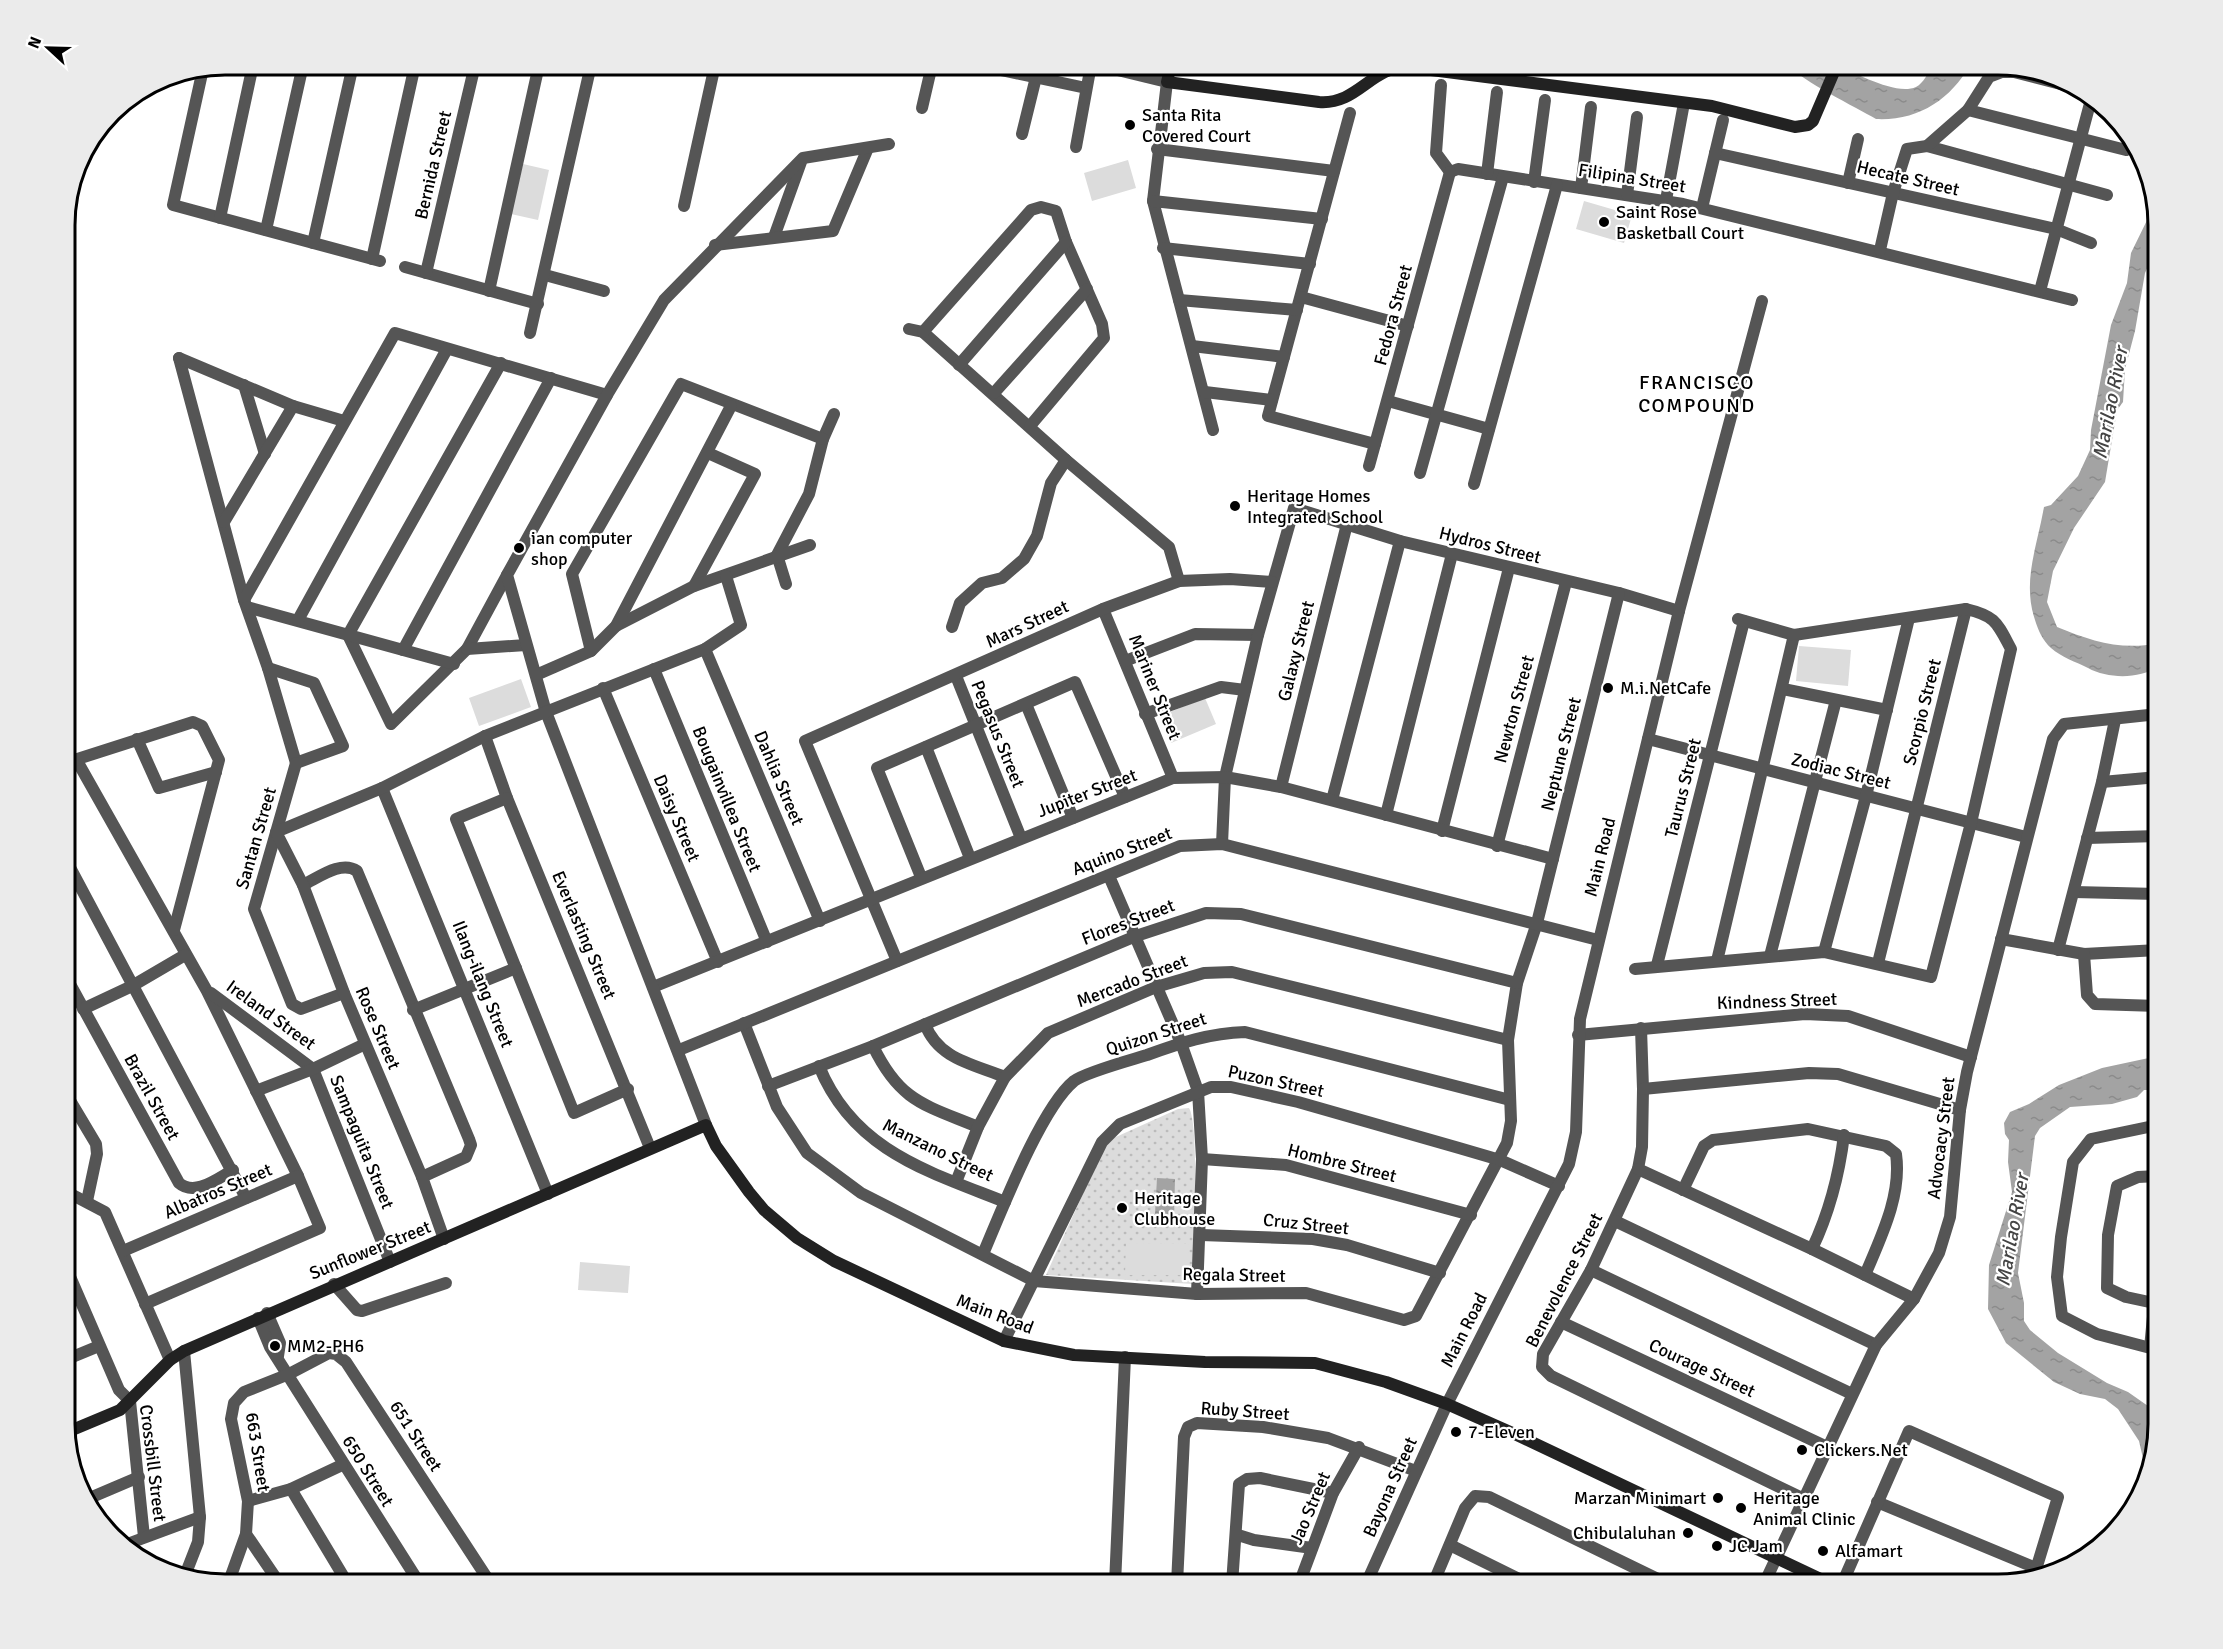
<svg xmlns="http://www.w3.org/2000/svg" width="2223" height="1649" font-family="Signika,sans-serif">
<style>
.park{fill:url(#park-dots)}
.pitch{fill:#dcdcdc}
.water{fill:url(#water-ripples)}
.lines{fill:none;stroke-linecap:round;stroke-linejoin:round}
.street{stroke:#555;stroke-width:12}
.secondary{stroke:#222;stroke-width:12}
.poi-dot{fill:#000;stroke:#fff;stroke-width:2}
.labels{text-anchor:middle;stroke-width:4.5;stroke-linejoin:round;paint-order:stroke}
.poi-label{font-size:18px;fill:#000;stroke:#fff;text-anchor:start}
.street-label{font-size:18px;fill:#000;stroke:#fff}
.neighbourhood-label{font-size:20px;letter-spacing:1.5px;fill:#000;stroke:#fff}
.water-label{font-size:20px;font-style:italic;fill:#444;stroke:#fff}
.rim{fill:none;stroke:#000;stroke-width:3}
</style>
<defs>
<pattern id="park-dots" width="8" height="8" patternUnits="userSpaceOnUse" patternTransform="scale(1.5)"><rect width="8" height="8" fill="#dcdcdc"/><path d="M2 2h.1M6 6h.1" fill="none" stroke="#bbb" stroke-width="1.8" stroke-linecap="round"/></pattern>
<pattern id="water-ripples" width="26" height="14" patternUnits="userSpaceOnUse" patternTransform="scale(1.5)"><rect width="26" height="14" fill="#a3a3a3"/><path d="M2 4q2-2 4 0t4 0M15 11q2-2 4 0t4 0" fill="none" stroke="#8b8b8b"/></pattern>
</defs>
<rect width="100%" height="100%" fill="#fff"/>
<path class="park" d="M1189,1108C1200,1125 1193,1255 1193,1284L1046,1275L1107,1141L1178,1109Z"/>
<g class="pitch">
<polygon points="1128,160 1136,188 1092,201 1084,173"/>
<polygon points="523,164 549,170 538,220 511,214"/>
<polygon points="1584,201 1632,215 1624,243 1576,229"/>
<polygon points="1799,646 1851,650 1848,686 1796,681"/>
<polygon points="521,679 531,707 479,726 469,698"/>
<polygon points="1205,698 1216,724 1171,743 1160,716"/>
<polygon points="1126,1243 1189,1244 1188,1275 1125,1275"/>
<polygon points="580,1262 630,1266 628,1293 578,1290"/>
</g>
<g class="water">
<path d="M1789,65C1803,65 1823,61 1836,66C1856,72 1895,96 1916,87C1924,83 1928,72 1933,65H1970C1950,100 1918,121 1876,119C1856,107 1801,81 1789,65Z"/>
<path d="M2154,206L2158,225V251L2154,253L2145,273L2135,331L2125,369L2123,402L2117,410L2105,482L2074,528L2053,571L2047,602L2057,627C2091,641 2122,651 2158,643V667C2139,679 2108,679 2088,668C2076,662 2061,657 2051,648C2043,641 2038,630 2035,620C2022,581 2037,547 2044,507L2051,505L2078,476L2090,450L2091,430L2111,325L2127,283L2131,253Z"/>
<polygon points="2158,1056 2158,1090 2144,1090 2137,1097 2112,1104 2070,1107 2040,1128 2035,1136 2018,1273 2024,1303 2024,1321 2030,1330 2058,1353 2107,1383 2128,1392 2158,1413 2150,1475 2125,1522 2145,1467 2139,1441 2118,1409 2105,1399 2080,1394 2054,1382 2006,1343 1988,1309 1989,1265 2012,1192 2008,1162 2009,1140 2005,1134 2004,1123 2010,1112 2029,1104 2059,1085 2102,1068"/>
<polygon points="1157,1178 1175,1179 1174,1215 1155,1214"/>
</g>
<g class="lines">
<g class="street">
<polyline points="961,65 996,69 1086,88"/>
<polyline points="1097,65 1167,82 1153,201 1213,430"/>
<polyline points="203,69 173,205 380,261"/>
<polyline points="1441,85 1436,153 1450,172"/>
<polyline points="922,108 932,65"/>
<polyline points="1968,110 2126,150"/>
<polyline points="1350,113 1268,416 1375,444"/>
<polyline points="1022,134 1039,65"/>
<polyline points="1927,146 2107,195"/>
<polyline points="1076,147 1091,65"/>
<polyline points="1157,149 1334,171"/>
<polyline points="1715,153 2056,229 2091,243"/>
<polyline points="1450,172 1458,169 1683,204 2072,300"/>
<polyline points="1487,174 1497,92"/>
<polyline points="1534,182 1545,100"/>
<polyline points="1848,183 1858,139"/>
<polyline points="1581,188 1591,107"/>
<polyline points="1627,195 1637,117"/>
<polyline points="1666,200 1684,103"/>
<polyline points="1153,201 1322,219"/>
<polyline points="684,206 715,65"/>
<polyline points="1702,208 1723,120"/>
<polyline points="220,218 253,65"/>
<polyline points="266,230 303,65"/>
<polyline points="774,237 801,162"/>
<polyline points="313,243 353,65"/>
<polyline points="715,245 833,231 868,148"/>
<polyline points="1163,248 1310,264"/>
<polyline points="1880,250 1893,193 1907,149 1927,146 1968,110 1989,77 2002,72 2014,72 2080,89"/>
<polyline points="372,259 415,65"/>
<polyline points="405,267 538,304"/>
<polyline points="426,273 475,65"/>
<polyline points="545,275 604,291"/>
<polyline points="489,291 539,65"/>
<polyline points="2040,291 2092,96"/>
<polyline points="1301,297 1408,326"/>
<polyline points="1179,300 1297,310"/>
<polyline points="909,329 923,332 1066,460 1169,547 1179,581"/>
<polyline points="923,332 1031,210 1041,207 1056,211 1066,242 1102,324 1104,338 1030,426"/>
<polyline points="530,333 591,65"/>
<polyline points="1192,346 1284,357"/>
<polyline points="179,358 244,600 268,668"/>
<polyline points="179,358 293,406 344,421"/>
<polyline points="501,363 348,635 391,724 467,649 507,575"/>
<polyline points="959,365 1066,242"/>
<polyline points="244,385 265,454"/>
<polyline points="1205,392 1272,400"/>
<polyline points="994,393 1087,289"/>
<polyline points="1388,401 1489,429"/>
<polyline points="1369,466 1450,172"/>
<polyline points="1420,473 1503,177"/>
<polyline points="1474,484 1557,185"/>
<polyline points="224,522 293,406"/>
<polyline points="786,584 777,555 809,494 823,439 834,414"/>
<polyline points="694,586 755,474 708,453"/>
<polyline points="244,600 395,333 607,395"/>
<polyline points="247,607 454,664"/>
<polyline points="1103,609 1173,778"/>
<polyline points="298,620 447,349"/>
<polyline points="616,626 694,586 810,545"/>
<polyline points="952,627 960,603 982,583 1002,578 1024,559 1037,536 1051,483 1066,460"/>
<polyline points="467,649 526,645"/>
<polyline points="705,649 820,921"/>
<polyline points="403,650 551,378"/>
<polyline points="591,651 572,574 681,384 823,439"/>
<polyline points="1125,661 1195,634 1258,635"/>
<polygon points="268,668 314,683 343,746 296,763"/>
<polyline points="654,669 767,942"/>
<polyline points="536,675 591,651 616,626 731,406"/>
<polyline points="956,676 1021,838"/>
<polyline points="603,688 718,962"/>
<polyline points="1783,689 1887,710"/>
<polyline points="1026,704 1073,818"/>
<polyline points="1145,714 1221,687 1245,690"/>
<polyline points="485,736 507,798 650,1148"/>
<polyline points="137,739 159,788 216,772"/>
<polyline points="1648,739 2026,837"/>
<polyline points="926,747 970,858"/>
<polyline points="76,759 207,991 298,1176"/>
<polyline points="65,763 193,722 202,726 219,760 174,930"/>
<polyline points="296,763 254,909 292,1004 301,1009 344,993"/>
<polyline points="2102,782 2158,777"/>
<polyline points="1281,787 1347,524"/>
<polyline points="382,788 548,1194"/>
<polyline points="507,798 456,819 574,1113 628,1089"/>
<polyline points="1332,800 1400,541"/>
<polyline points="1386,815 1452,554"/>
<polyline points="1442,831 1509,568"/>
<polyline points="2087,838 2158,836"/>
<polyline points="1222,844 1225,777 1258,635 1294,508 1400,541 1619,593 1679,611"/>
<polyline points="1497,846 1566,582"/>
<polyline points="65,858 246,1198"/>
<polyline points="1109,876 1181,1043 1198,1091 1202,1159 1197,1294"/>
<polyline points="921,877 877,768 1075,682 1125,797"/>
<path d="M303,885C318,878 341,860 357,871L469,1139L471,1145L466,1157L422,1177"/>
<polyline points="2074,892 2158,894"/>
<polyline points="2001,939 2084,954 2158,950"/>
<polyline points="2058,950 2102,782 2115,720"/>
<polyline points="1824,952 1866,796 1909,618"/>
<polyline points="2084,954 2087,995 2095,1004 2158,1006"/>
<polyline points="1770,956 1836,700"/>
<polyline points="897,961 805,741 1103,609 1179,581 1230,579 1272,582"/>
<polyline points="1717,961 1794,635"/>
<polyline points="1878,963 1966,609"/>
<polyline points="1657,965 1744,621"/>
<path d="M1635,969L1824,952L1931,977L1971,823L2011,649C1997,623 1996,616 1966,609L1794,635L1738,619"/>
<path d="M65,975L179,1183C195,1197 218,1178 233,1170"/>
<polyline points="653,987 1173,778 1225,777 1281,787 1553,859"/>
<polyline points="211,993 313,1069 390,1262"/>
<polyline points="83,1009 132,986 185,955"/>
<polyline points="413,1010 516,968"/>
<polyline points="744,1023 777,1107 807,1153 861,1193 1034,1281 1197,1294 1306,1293 1404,1320 1416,1316 1507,1143 1511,1121 1508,1040 1517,983 1537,923 1619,593"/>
<path d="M925,1024C938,1059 973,1064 1005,1077"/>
<polyline points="1641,1028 1643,1089 1642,1147 1638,1169 1591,1270 1543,1354 1542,1367 1551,1376 1804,1499"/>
<polyline points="1578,1035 1805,1014 1848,1016 1971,1057"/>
<path d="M873,1046C900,1102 925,1105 978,1127"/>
<polyline points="679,1050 1180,846 1222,844 1598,940"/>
<path d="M819,1066C853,1150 927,1171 1005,1202"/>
<polyline points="768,1086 873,1046 1136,936 1206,913 1241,914 1517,983"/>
<polyline points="1643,1089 1809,1073 1838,1074 1960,1110"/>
<polyline points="256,1091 313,1069 365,1044"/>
<polyline points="65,1092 96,1144 97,1154 87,1201"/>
<polyline points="706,1125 546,712 507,575 607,395 664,300 803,158 889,144"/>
<polyline points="2158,1125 2091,1139 2073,1162 2061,1237 2057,1277 2062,1316 2097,1334 2158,1350"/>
<polyline points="1202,1159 1286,1165 1471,1215"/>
<polyline points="1638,1169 1812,1249 1914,1299"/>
<polyline points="956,1182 978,1127 1005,1077 1048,1033 1156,987 1204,973 1232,972 1508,1040"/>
<path d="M1683,1190L1704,1146L1713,1140L1808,1129L1886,1146L1896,1154C1902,1195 1881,1237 1865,1275"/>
<polyline points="65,1191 105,1212 170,1360"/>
<polyline points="1615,1221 1876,1345"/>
<polyline points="1201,1235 1313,1239 1347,1245 1440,1273"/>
<polyline points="444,1239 422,1177 344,993 303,885 276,832 382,788 485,736 705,649 741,625 726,576"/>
<path d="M1812,1249C1830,1211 1839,1176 1844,1135"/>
<polyline points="123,1251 298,1176 320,1228 145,1304"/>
<path d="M983,1254C1001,1212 1041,1108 1074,1081C1086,1072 1131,1060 1147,1055C1180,1043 1210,1033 1245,1032L1510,1100"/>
<polyline points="65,1265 119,1390 130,1401 144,1537"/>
<polyline points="1591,1270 1852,1394"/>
<polyline points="334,1284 357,1310 362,1311 446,1283"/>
<polyline points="65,1301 77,1296"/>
<polyline points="2154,1303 2126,1297 2107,1288 2108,1235 2117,1186 2138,1177 2158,1176"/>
<polyline points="267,1313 280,1343 278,1356"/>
<polyline points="258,1318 270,1347 420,1584"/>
<polyline points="1561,1322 1827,1447"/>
<polyline points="1004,1341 1102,1142 1120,1124 1211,1087 1231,1087 1298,1102 1459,1148 1500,1160 1559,1186"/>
<polyline points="2150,1348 2158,1265"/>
<polyline points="184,1351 200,1517 198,1542 184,1578"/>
<polyline points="65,1360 99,1346"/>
<polyline points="291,1489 348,1584"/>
<polyline points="85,1500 139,1477"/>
<polyline points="248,1501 291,1489 342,1465"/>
<polyline points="1877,1502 2036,1568"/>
<polyline points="246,1534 280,1584"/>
<polyline points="1238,1535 1254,1540 1312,1548"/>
<polyline points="1450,1545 1529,1584"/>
<polyline points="122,1546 200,1517"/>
<polyline points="228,1584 246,1534 248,1501 231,1419 234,1403 244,1392 289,1374 329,1353 336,1354 346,1362 491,1584"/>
<polyline points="1115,1584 1125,1357"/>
<polyline points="1177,1584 1184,1437 1188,1427 1197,1423 1263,1427 1328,1438 1416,1471"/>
<polyline points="1232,1584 1239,1484 1247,1479 1260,1478 1333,1493"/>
<polyline points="1299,1584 1333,1493 1359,1447"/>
<polyline points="1366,1584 1447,1404 1569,1164 1576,1132 1580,1019 1679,611 1762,301"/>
<polyline points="1433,1584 1465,1508 1475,1496 1489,1497 1668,1584"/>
<polyline points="1764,1584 1876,1345 1914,1299 1939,1253 1950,1217 1960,1110 1967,1072 2053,739 2064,724 2158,714"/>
<polyline points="1842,1584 1909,1431 2058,1497 2034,1576"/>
</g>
<g class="secondary">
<path d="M1171,65L1167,82L1319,102C1358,105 1371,66 1408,67L1712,106L1795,127L1808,125L1813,121L1837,65"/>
<polyline points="65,1433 120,1410 170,1360 184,1351 706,1125 716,1146 749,1192 764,1210 797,1238 834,1261 1004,1341 1074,1355 1205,1362 1315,1363 1386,1382 1447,1404 1517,1435 1831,1584"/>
</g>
</g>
<g class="poi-dot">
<circle cx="1130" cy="125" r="6"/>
<circle cx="1604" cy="222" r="6"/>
<circle cx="1235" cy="506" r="6"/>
<circle cx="519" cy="548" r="6"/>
<circle cx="1608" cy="688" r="6"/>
<circle cx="1122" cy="1208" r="6"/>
<circle cx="275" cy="1346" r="6"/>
<circle cx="1456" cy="1432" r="6"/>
<circle cx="1802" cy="1450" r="6"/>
<circle cx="1718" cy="1498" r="6"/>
<circle cx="1741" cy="1508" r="6"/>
<circle cx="1688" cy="1533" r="6"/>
<circle cx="1717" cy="1546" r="6"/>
<circle cx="1823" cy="1551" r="6"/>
</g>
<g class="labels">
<g class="poi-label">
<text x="1142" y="121">Santa Rita<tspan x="1142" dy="21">Covered Court</tspan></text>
<text x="1616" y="218">Saint Rose<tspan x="1616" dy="21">Basketball Court</tspan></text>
<text x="1247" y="502">Heritage Homes<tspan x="1247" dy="21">Integrated School</tspan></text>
<text x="531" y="544">ian computer<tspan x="531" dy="21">shop</tspan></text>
<text x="1620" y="694">M.i.NetCafe</text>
<text x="1134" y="1204">Heritage<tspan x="1134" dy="21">Clubhouse</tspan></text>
<text x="287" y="1352">MM2-PH6</text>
<text x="1468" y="1438">7-Eleven</text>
<text x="1814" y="1456">Clickers.Net</text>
<text x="1706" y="1504" text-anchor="end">Marzan Minimart</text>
<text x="1753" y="1504">Heritage<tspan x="1753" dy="21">Animal Clinic</tspan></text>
<text x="1676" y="1539" text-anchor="end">Chibulaluhan</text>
<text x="1729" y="1552">JC Jam</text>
<text x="1835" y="1557">Alfamart</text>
</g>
<g class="street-label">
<text transform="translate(433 165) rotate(-77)" y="6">Bernida Street</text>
<text transform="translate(1632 178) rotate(9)" y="6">Filipina Street</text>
<text transform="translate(1908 178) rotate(13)" y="6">Hecate Street</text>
<text transform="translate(1393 315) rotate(-75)" y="6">Fedora Street</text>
<text transform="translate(1490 545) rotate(14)" y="6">Hydros Street</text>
<text transform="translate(1027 624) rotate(-25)" y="6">Mars Street</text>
<text transform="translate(1296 651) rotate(-76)" y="6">Galaxy Street</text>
<text transform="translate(1155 687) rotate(68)" y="6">Mariner Street</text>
<text transform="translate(1514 709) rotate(-75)" y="6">Newton Street</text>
<text transform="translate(1922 712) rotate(-76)" y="6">Scorpio Street</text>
<text transform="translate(998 734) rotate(68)" y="6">Pegasus Street</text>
<text transform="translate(1561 754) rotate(-76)" y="6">Neptune Street</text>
<text transform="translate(1841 771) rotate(14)" y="6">Zodiac Street</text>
<text transform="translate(779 778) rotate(67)" y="6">Dahlia Street</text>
<text transform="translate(1683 788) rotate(-76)" y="6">Taurus Street</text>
<text transform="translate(1087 793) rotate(-21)" y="6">Jupiter Street</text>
<text transform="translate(727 799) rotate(68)" y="6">Bougainvillea Street</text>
<text transform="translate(677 818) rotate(67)" y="6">Daisy Street</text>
<text transform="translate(256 838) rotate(-74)" y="6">Santan Street</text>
<text transform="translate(1122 851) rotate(-21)" y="6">Aquino Street</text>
<text transform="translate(1600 857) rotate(-76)" y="6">Main Road</text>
<text transform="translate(1128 922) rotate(-21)" y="6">Flores Street</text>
<text transform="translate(584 935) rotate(67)" y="6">Everlasting Street</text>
<text transform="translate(1132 981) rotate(-21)" y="6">Mercado Street</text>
<text transform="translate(483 984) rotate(68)" y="6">Ilang-ilang Street</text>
<text transform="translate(1777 1001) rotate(-2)" y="6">Kindness Street</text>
<text transform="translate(271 1015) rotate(36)" y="6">Ireland Street</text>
<text transform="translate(378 1028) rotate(67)" y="6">Rose Street</text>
<text transform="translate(1156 1034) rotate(-18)" y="6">Quizon Street</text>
<text transform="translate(1276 1081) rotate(12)" y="6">Puzon Street</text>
<text transform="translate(152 1097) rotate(61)" y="6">Brazil Street</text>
<text transform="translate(1941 1138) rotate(-83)" y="6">Advocacy Street</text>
<text transform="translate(362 1142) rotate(68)" y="6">Sampaguita Street</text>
<text transform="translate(938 1150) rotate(26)" y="6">Manzano Street</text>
<text transform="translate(1342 1163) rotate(14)" y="6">Hombre Street</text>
<text transform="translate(218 1191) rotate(-23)" y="6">Albatros Street</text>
<text transform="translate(1306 1224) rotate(6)" y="6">Cruz Street</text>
<text transform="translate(370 1250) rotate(-22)" y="6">Sunflower Street</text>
<text transform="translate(1234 1275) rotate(1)" y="6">Regala Street</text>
<text transform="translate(1564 1280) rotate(-63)" y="6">Benevolence Street</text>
<text transform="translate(995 1314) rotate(21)" y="6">Main Road</text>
<text transform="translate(1464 1330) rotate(-63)" y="6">Main Road</text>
<text transform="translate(1702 1368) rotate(25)" y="6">Courage Street</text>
<text transform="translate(1245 1411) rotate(4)" y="6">Ruby Street</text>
<text transform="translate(416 1436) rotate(57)" y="6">651 Street</text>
<text transform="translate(258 1452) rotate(81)" y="6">663 Street</text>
<text transform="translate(153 1463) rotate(83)" y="6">Crossbill Street</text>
<text transform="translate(368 1471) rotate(58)" y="6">650 Street</text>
<text transform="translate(1390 1487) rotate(-66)" y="6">Bayona Street</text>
<text transform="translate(1310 1508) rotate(-67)" y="6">Jao Street</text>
</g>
<g class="neighbourhood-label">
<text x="1697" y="389">FRANCISCO<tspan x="1697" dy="23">COMPOUND</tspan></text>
</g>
<g class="water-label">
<text transform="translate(2110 403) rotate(-79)" y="7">Marilao River</text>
<text transform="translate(2012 1230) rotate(-80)" y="7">Marilao River</text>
</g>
</g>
<path d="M0 0H2223V1649H0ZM225 75H1998A150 150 0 0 1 2148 225V1424A150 150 0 0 1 1998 1574H225A150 150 0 0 1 75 1424V225A150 150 0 0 1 225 75Z" fill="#ebebeb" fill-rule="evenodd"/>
<path class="rim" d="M225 75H1998A150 150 0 0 1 2148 225V1424A150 150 0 0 1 1998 1574H225A150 150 0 0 1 75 1424V225A150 150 0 0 1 225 75Z"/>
<g transform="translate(48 48) rotate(292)" stroke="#ffffff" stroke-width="4.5" paint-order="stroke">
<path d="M0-4.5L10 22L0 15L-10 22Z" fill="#000000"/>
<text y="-9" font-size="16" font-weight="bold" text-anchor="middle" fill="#000000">N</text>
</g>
</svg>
